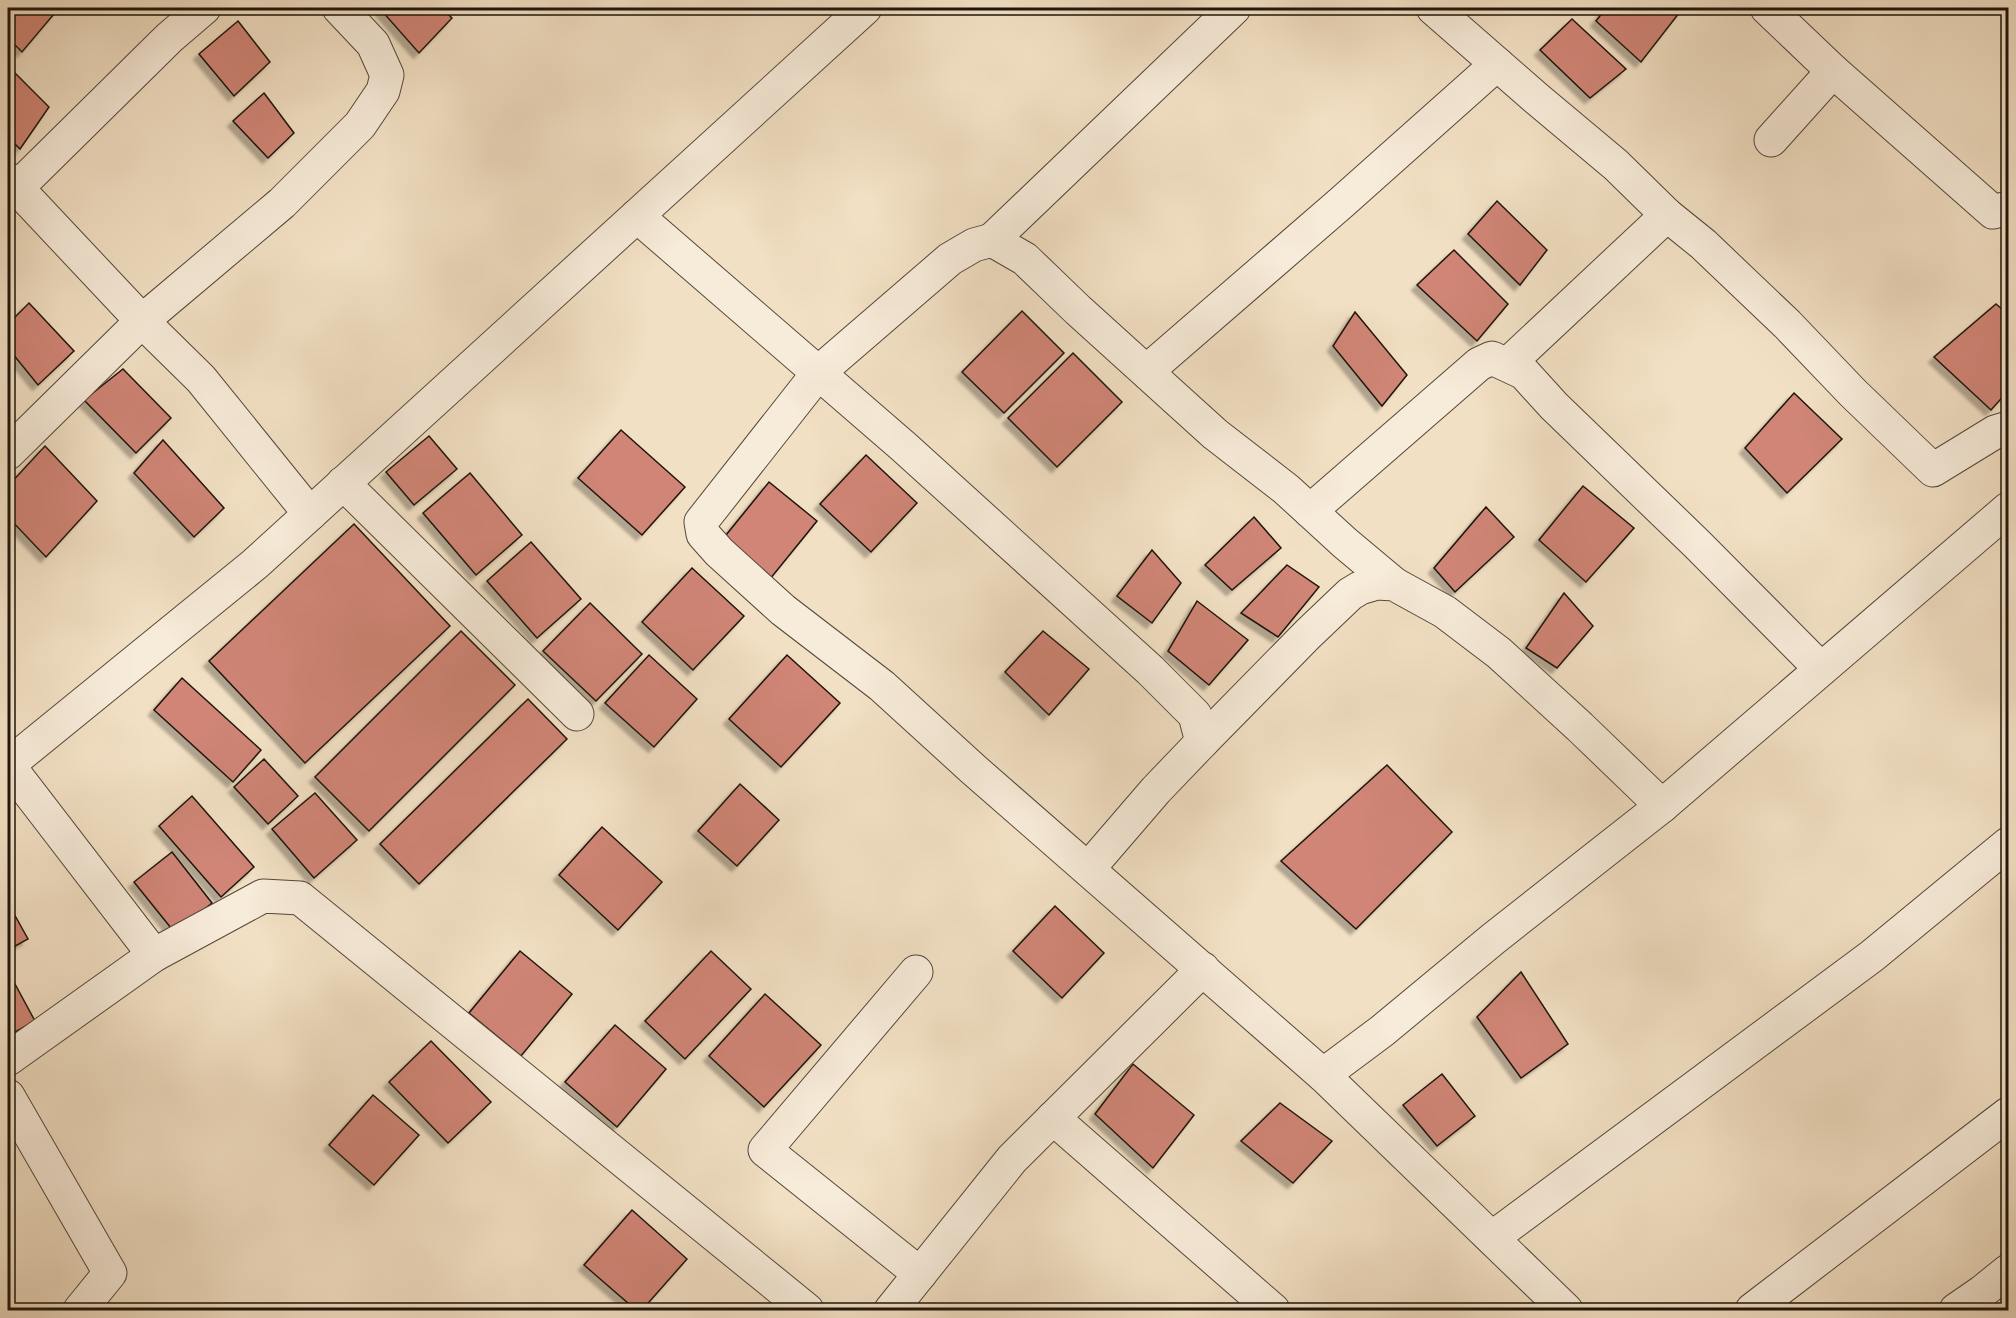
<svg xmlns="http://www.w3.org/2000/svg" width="2016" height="1318" font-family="'Libre Bodoni',serif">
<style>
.building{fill:#d08576;stroke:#1e150d;stroke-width:1.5;filter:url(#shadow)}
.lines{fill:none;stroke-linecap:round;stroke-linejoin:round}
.minor-casing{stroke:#53483b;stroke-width:35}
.minor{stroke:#f7ebd9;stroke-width:33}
</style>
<defs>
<filter id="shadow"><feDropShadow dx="-5.5" dy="5.5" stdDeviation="1.5" flood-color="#0004"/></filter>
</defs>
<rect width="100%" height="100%" fill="#f2e0c4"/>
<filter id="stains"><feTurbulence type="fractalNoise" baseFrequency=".00333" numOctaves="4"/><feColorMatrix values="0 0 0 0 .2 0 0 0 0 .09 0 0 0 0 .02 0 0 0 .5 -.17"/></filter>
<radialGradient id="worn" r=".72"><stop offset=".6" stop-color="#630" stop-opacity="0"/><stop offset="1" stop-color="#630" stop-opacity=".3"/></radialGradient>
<g class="building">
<polygon points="8,8 59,8 22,52 8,38"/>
<polygon points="384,8 442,8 452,18 419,53 381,10"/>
<polygon points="1606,8 1683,8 1641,62 1596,21"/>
<polygon points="1572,19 1626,69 1590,98 1540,50"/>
<polygon points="238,21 270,62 234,96 199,54"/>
<polygon points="8,66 49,107 20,149 8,137"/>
<polygon points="264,93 294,133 268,158 233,121"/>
<polygon points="1497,201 1547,250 1520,285 1468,234"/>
<polygon points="1454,250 1508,304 1477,341 1417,285"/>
<polygon points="29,303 74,351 38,385 8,348 8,324"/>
<polygon points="1996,304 2008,314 2008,391 1991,410 1934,357"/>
<polygon points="1022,311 1064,353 1004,413 962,372"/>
<polygon points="1355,312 1407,375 1382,406 1333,346"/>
<polygon points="1073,353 1122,402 1057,467 1008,418"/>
<polygon points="123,369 171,418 136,453 84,400"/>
<polygon points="1794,393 1842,439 1787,493 1745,448"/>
<polygon points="621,430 685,487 642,535 578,478"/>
<polygon points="429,436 457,469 414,505 386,472"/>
<polygon points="163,440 224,508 194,537 134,473"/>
<polygon points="45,446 97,501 46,557 8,517 8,486"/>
<polygon points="866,455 917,503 871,552 820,504"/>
<polygon points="470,473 522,535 476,575 423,513"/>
<polygon points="769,482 817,521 770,579 722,540"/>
<polygon points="1583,486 1634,528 1586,582 1539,540"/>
<polygon points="1486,507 1514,537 1455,592 1434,568"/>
<polygon points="1254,517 1281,548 1232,590 1205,565"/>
<polygon points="354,524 450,626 305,763 209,661"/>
<polygon points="531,542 581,599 537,638 487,581"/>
<polygon points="1152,550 1181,583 1152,623 1117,596"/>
<polygon points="1287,565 1319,587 1278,637 1241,613"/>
<polygon points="692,568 744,616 693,670 642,622"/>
<polygon points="1564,593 1593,626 1557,668 1526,648"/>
<polygon points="1197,601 1248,640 1209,685 1168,651"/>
<polygon points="590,603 642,654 596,701 543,651"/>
<polygon points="461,631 515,685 369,831 315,777"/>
<polygon points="1043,631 1089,669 1049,715 1005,672"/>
<polygon points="649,655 697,699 654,747 605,703"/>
<polygon points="787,655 840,703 781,767 729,719"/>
<polygon points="182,678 261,750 233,782 154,710"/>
<polygon points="528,699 567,739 419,884 380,844"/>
<polygon points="264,759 298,796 268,824 234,787"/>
<polygon points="1387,765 1452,832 1356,929 1281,861"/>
<polygon points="740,784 779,820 737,866 698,831"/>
<polygon points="315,793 357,840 314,878 272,829"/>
<polygon points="192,796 254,867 221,897 159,826"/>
<polygon points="602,827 662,882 618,930 559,875"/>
<polygon points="172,852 212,903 175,933 134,882"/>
<polygon points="8,903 28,939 8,950"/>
<polygon points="1055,906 1104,953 1062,998 1013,951"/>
<polygon points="520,951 572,994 521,1056 469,1013"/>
<polygon points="711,951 751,989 685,1059 645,1021"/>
<polygon points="8,971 35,1021 8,1036"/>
<polygon points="1521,972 1568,1044 1521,1078 1477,1017"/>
<polygon points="765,994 821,1045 764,1107 709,1056"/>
<polygon points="615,1025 666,1069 617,1127 565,1082"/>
<polygon points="431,1041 491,1102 448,1143 389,1082"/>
<polygon points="1133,1064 1194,1115 1153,1168 1095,1114"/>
<polygon points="1442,1074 1475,1116 1437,1146 1403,1105"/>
<polygon points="373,1095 419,1135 374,1185 329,1145"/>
<polygon points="1280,1103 1332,1141 1293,1183 1241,1141"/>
<polygon points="632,1210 687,1259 642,1310 636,1310 584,1265"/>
</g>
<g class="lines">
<defs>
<g id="minor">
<polyline points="1433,8 1536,98 1616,165 1667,215 1703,244 1787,324 1853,393 1933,470 1995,432 2008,428"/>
<polyline points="1767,8 1833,71 1993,212 2008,208"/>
<polyline points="1771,140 1833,71"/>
<polyline points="8,179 17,188 169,38 204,8"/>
<polyline points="17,188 142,321 201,379 310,514"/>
<polyline points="637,216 904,447 1150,670 1195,715 1202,742 1156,790 1088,869"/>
<polyline points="992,240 1234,8"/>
<polyline points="1508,364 1667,215"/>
<polyline points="1147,371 1341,203 1497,64"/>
<polyline points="8,453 142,321 282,203 360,125 383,91 387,75 373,44 339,8"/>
<polyline points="343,483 577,714"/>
<polyline points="1310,511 1479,364 1492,358 1524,373 1554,406 1698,545 1821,669"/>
<polyline points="1394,584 1345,543 1286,489 1215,434 1078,310 1025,259 992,240 974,245 950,259 819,372 701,522 703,534 719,552 783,610 882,686 973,769 1323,1075 1566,1310"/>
<polyline points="1202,742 1308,634 1350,594 1360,588 1377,583 1394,584 1445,612 1499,653 1580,727 1662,806"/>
<polyline points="8,765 255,564 865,8"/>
<polyline points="8,765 154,955"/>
<polyline points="916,972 765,1150 920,1274"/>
<polyline points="8,1059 154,955 263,896 300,898 807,1310"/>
<polyline points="1323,1075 1382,1031 1493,939 1662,806 2008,509"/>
<polyline points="8,1096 110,1273 80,1310"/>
<polyline points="1053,1118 1273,1310"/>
<polyline points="1492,1238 1872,956 2008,844"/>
<polyline points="891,1310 1012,1159 1203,969"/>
<polyline points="1752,1310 2008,1114"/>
<polyline points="1956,1310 1982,1292 2008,1271"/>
</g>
</defs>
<use href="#minor" class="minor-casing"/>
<use href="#minor" class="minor"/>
</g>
<rect width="2016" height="1318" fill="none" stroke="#f2e0c4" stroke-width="30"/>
<rect x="9" y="9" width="1998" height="1300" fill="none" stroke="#1e150d" stroke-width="3"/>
<rect x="15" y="15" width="1986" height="1288" fill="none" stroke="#1e150d" stroke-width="1.5"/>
<rect width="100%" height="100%" filter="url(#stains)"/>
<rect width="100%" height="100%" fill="url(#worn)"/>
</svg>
